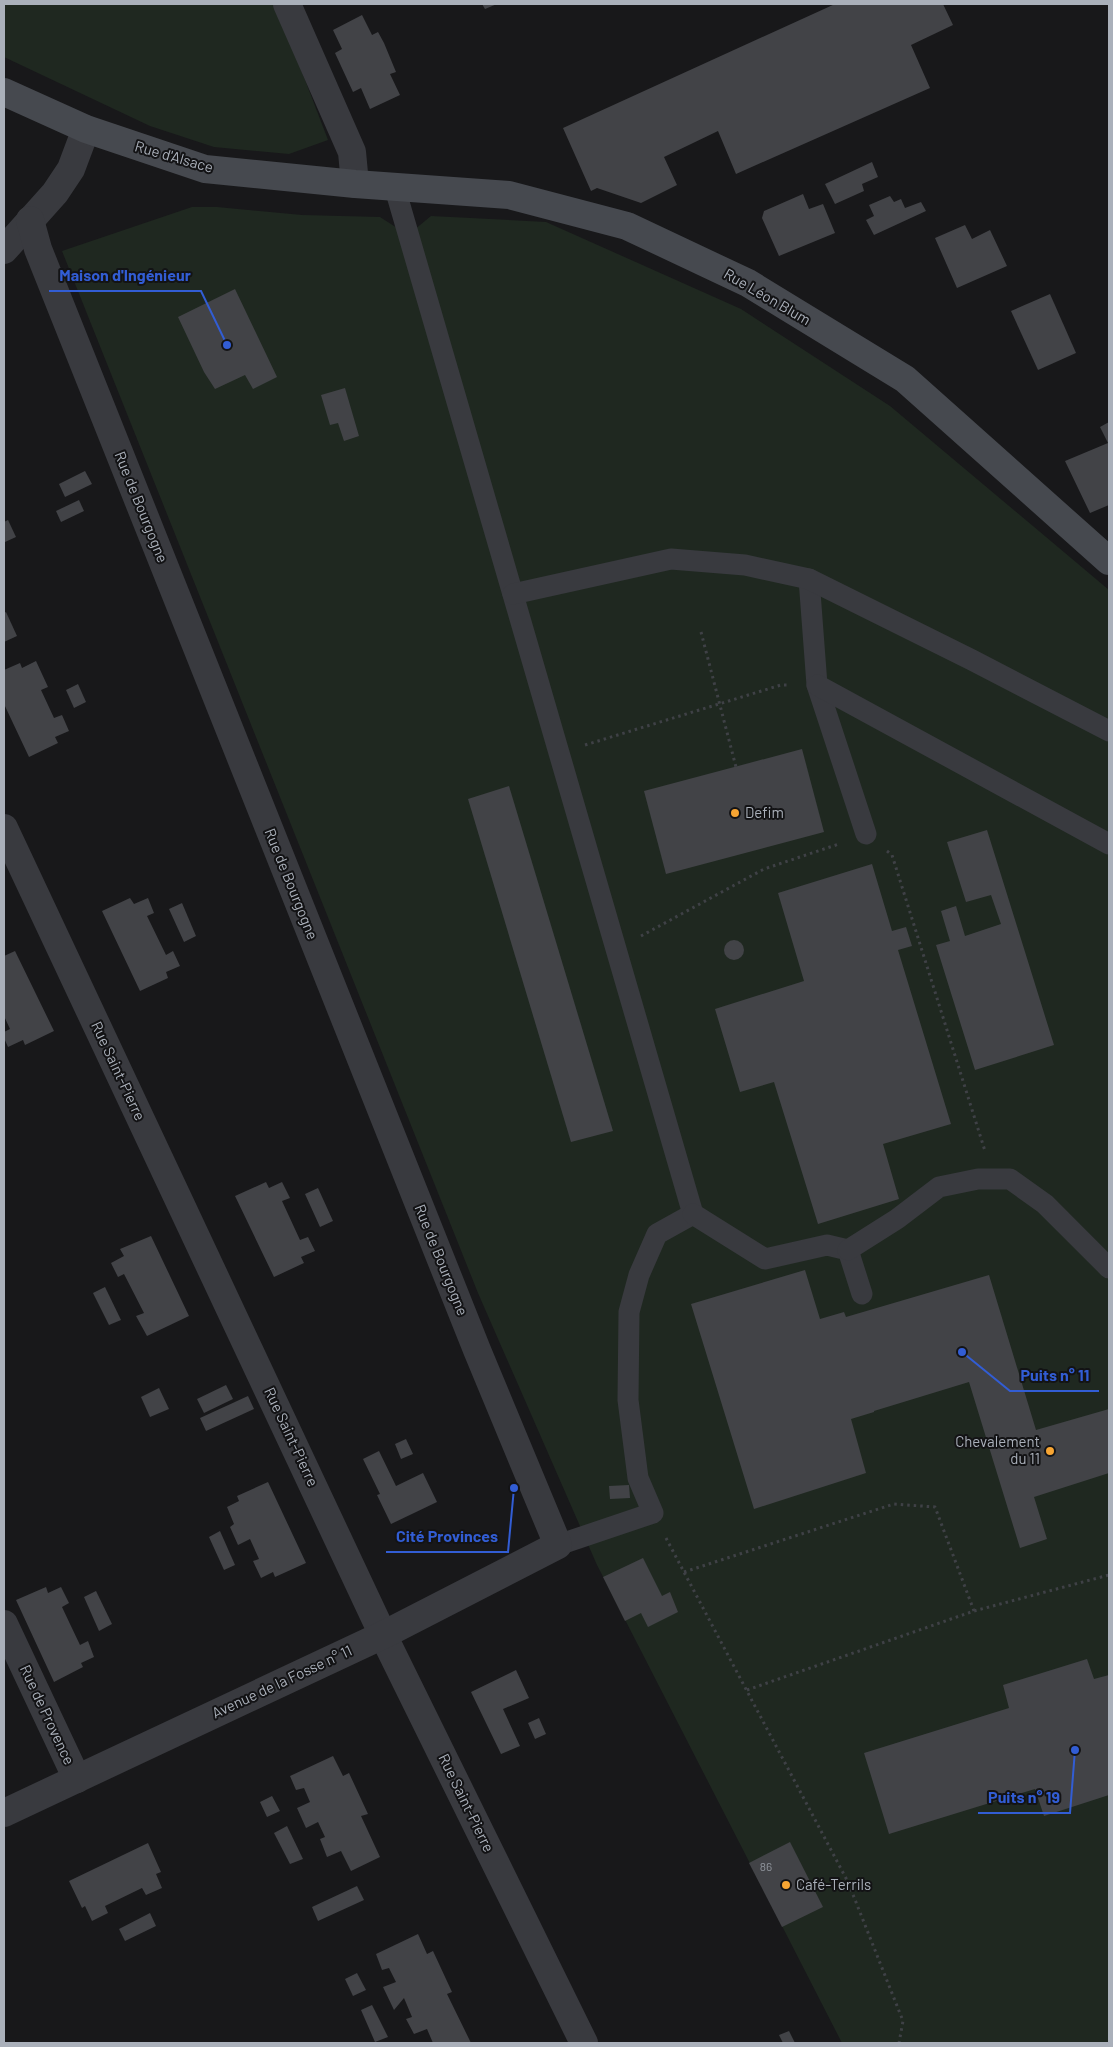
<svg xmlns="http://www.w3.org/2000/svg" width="1113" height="2047" font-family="Barlow,sans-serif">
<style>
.green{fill:#1f2820}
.building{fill:#424347}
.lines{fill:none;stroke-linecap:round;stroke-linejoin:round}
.path{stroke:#3f4146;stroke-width:3;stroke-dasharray:2.5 4;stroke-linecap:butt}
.lane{stroke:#393a3f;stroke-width:21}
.street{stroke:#393a3f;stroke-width:28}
.secondary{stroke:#46494f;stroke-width:28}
.poi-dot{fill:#f7a533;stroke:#131315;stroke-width:2}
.labels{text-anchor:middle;stroke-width:4;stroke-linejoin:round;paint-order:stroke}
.number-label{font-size:12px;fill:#90959d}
.street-label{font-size:15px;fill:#aab0ba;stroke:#131315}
.poi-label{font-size:15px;fill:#aab0ba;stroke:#131315;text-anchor:start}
.leader{fill:none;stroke:#325dd4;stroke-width:2}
.callout-dot{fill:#325dd4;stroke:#131315;stroke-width:2}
.callout-label{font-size:16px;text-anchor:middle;font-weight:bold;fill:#325dd4;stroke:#131315;stroke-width:4;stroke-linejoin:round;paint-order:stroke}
</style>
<rect width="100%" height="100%" fill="#18181a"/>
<g class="green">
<polygon points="4,4 276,4 328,140 289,154 214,147 150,126 4,57"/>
<polygon points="192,207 217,207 302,215 380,217 408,235 431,216 546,222 741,309 890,406 1109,590 1109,2043 842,2043 597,1565 478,1293 62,251"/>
</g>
<g class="building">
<polygon points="482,4 497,4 485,9"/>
<polygon points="835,4 943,4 953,25 911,45 930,88 736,174 718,131 664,157 677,185 641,203 597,188 591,191 563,128"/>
<polygon points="362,15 372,35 378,32 384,43 396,72 390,74 400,95 370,109 361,88 353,92 335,53 342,49 333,30"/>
<polygon points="872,162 878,177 862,184 864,191 835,204 825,184"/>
<polygon points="803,194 809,209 823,204 835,233 779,256 762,218 764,211"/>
<polygon points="890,196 894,202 901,199 905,208 921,202 926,211 874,235 866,220 874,216 869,205"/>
<polygon points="965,225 972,239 990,230 1007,266 957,288 935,238"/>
<polygon points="235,289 277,377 253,389 245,375 215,389 204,372 178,317"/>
<polygon points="1050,294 1076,353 1038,370 1011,311"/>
<polygon points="345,388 359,436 344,441 338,423 330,425 321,395"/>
<polygon points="1109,422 1109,505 1090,513 1065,461 1108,443 1100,427"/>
<polygon points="85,471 92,484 65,497 59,484"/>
<polygon points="79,500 84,511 61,522 56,511"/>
<polygon points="8,520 16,537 5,542 4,522"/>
<polygon points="6,612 17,636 4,642 4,613"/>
<polygon points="36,661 48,687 41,690 54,718 62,715 69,731 55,737 58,743 29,757 4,704 4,670 20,663 22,668"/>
<polygon points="78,684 86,702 74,708 66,690"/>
<polygon points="802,749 824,832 666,874 644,791"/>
<polygon points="509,786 613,1131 571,1142 468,799"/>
<polygon points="987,830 1054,1045 975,1070 936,945 950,941 941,911 956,906 965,936 1001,924 991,895 966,902 947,842"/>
<polygon points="872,864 892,931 906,927 912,946 898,950 951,1124 883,1144 899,1199 818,1224 774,1082 740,1092 715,1009 804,981 778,893"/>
<polygon points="130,898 134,904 148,898 154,913 147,916 166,955 173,951 180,966 166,972 168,978 140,991 102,911"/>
<polygon points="182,903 196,936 184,942 169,909"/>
<circle cx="734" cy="950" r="10"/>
<polygon points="15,951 54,1031 25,1045 23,1040 8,1047 4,1038 4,1032 10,1029 4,1016 4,956"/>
<polygon points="266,1182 269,1188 282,1182 290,1198 282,1201 300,1240 308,1237 315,1251 301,1257 304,1263 274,1277 235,1196"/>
<polygon points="318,1188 333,1221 320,1227 305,1194"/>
<polygon points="151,1236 189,1316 147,1336 136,1316 144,1313 124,1274 118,1277 111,1263 124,1256 120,1249"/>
<polygon points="805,1270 820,1319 844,1312 846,1317 989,1275 1036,1430 1109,1409 1109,1473 1034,1497 1047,1539 1020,1548 969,1382 874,1411 874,1412 851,1419 866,1473 754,1509 691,1304"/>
<polygon points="105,1287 121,1320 109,1325 93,1293"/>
<polygon points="226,1385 233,1399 204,1413 197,1399"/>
<polygon points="159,1388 169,1409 150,1417 141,1397"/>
<polygon points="248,1396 254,1409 206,1431 200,1418"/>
<polygon points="406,1439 413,1454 401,1459 395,1444"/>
<polygon points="379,1451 396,1486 423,1473 437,1502 391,1524 377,1495 380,1494 363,1459"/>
<polygon points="268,1482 306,1563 275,1577 273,1572 261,1578 253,1561 259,1559 250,1539 238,1545 230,1527 234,1524 227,1507 239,1501 237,1496"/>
<polygon points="629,1485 630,1498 610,1499 609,1486"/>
<polygon points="220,1531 235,1565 224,1570 209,1537"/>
<polygon points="643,1558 662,1596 670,1592 678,1612 648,1627 641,1613 625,1621 603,1577"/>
<polygon points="46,1587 48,1593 61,1587 69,1603 62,1607 70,1624 80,1645 88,1641 94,1657 81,1663 83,1667 54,1682 16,1600"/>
<polygon points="96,1591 112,1624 99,1631 84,1597"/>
<polygon points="1087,1659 1094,1679 1109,1675 1109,1795 1044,1816 1035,1789 889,1834 864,1753 1009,1708 1003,1685"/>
<polygon points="516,1670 529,1698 503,1709 520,1746 501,1754 471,1692"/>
<polygon points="539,1718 546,1734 535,1739 528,1723"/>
<polygon points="333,1756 343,1776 349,1773 368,1814 361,1816 380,1857 351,1871 341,1851 327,1857 320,1839 325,1837 318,1822 306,1828 297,1808 310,1802 304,1788 296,1790 290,1776"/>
<polygon points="272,1796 280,1811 267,1817 260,1802"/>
<polygon points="287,1826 303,1859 290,1864 274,1833"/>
<polygon points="790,1842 823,1907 782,1927 749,1863"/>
<polygon points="148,1843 161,1872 156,1874 162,1888 146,1895 142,1888 105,1906 108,1913 92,1921 85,1906 82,1908 69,1881"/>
<polygon points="357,1886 364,1900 318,1921 312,1907"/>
<polygon points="150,1913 156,1926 125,1941 119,1929"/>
<polygon points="418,1934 427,1954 433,1951 452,1992 447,1994 471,2043 433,2043 427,2029 414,2034 406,2019 412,2017 404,1998 394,2010 383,1987 396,1982 389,1968 382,1970 376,1954"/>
<polygon points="357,1973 366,1990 353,1996 345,1979"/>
<polygon points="372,2005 388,2037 375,2042 361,2010"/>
<polygon points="789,2031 795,2043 783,2043 779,2035"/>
</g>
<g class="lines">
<g class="path">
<polyline points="701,632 736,767"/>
<polyline points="585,745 781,685 788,685"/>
<polyline points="887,851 892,855 985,1151"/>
<polyline points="641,936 764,869 839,844"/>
<polyline points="666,1538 848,1882 903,2021 899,2043"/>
<polyline points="684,1572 894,1504 935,1507 974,1611"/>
<polyline points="747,1690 974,1611 1109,1575"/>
</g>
<g class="lane">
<polyline points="394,185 693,1214 657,1234 639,1275 629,1312 628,1400 638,1478 653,1513 558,1545"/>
<polyline points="809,579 817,685 866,834"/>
<polyline points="513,594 671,559 745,565 809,579 972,660 1109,731"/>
<polyline points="817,685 1109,844"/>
<polyline points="693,1214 765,1259 827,1245 848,1250 862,1294"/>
<polyline points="848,1250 897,1219 939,1187 978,1179 1010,1179 1045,1204 1109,1268"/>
</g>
<g class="street">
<polyline points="287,4 352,152 355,184"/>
<polyline points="4,250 55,193 71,169 86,129"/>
<polyline points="4,828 383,1635 584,2043"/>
<polyline points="4,1624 77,1779"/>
<polyline points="4,1813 383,1635 558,1545 477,1350 38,249 30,220"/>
</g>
<polyline class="secondary" points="4,92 86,129 205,169 355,184 509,195 627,226 748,283 905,379 1109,561"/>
</g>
<g class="poi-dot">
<circle cx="735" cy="813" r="5"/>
<circle cx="1050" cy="1451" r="5"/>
<circle cx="786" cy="1885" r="5"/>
</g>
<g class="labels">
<g class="number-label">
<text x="766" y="1871">86</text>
</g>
<g class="street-label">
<text transform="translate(174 157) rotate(16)" y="5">Rue d'Alsace</text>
<text transform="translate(767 297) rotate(30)" y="5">Rue Léon Blum</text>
<text transform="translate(141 507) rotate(68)" y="5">Rue de Bourgogne</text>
<text transform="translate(291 884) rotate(68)" y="5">Rue de Bourgogne</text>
<text transform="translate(118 1071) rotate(65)" y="5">Rue Saint-Pierre</text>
<text transform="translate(441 1260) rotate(68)" y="5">Rue de Bourgogne</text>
<text transform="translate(291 1437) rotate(65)" y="5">Rue Saint-Pierre</text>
<text transform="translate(282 1682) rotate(-25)" y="5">Avenue de la Fosse n° 11</text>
<text transform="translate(47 1715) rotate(65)" y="5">Rue de Provence</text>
<text transform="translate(466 1803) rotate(64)" y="5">Rue Saint-Pierre</text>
</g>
<g class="poi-label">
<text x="745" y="818">Defim</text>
<text x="1040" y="1447" text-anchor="end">Chevalement<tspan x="1040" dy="17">du 11</tspan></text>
<text x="796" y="1890">Café-Terrils</text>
</g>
</g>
<path class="leader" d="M227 345L201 291H49M962 1352L1010 1391H1099M514 1488L508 1552H386M1075 1750L1070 1813H978"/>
<g class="callout-dot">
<circle cx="227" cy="345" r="5"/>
<circle cx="962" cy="1352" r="5"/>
<circle cx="514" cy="1488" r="5"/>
<circle cx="1075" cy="1750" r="5"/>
</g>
<g class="callout-label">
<text x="125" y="281">Maison d'Ingénieur</text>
<text x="1055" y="1381">Puits n° 11</text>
<text x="447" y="1542">Cité Provinces</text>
<text x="1024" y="1803">Puits n° 19</text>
</g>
<rect width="1113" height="2047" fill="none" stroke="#aab0ba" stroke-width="10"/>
</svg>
